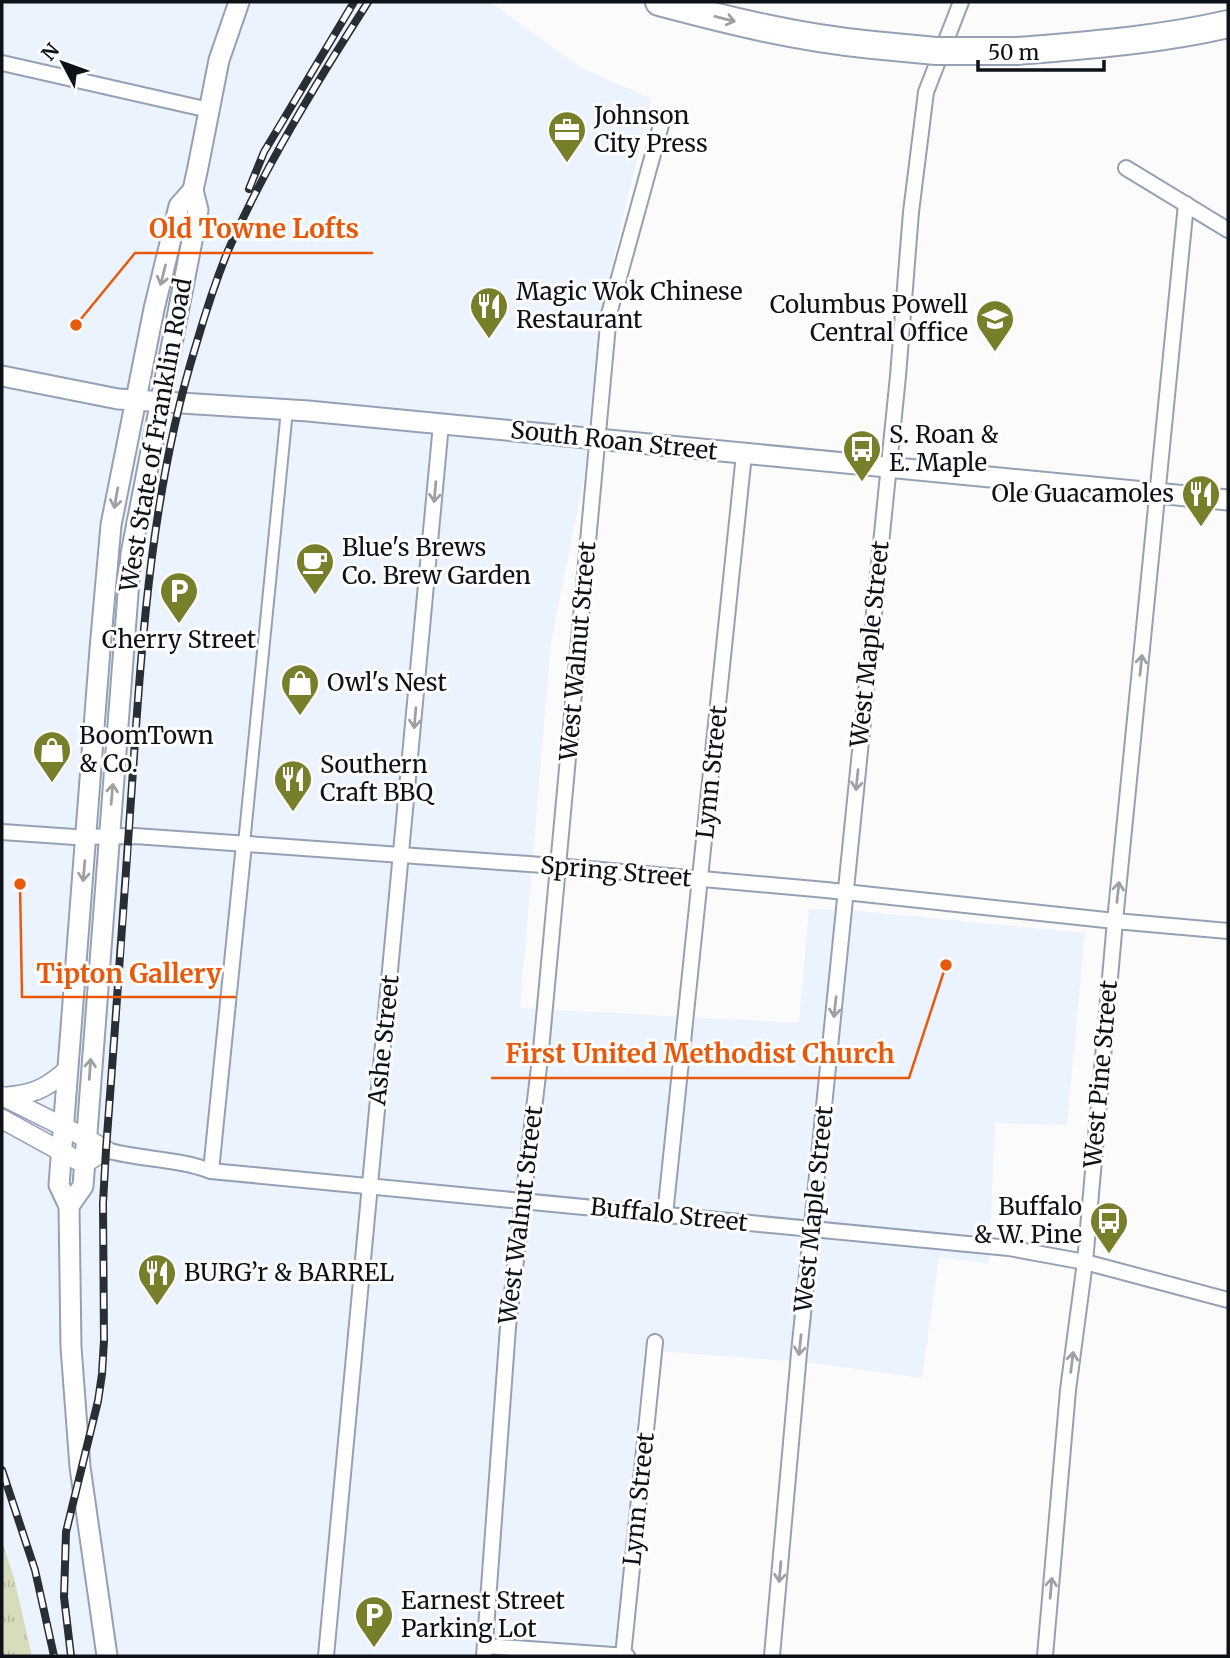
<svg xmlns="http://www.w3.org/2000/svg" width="1230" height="1658" font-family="Merriweather,serif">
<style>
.built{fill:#ebf3fe}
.grass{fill:url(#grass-tufts)}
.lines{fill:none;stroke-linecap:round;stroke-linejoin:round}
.pedestrian-casing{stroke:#94a1b5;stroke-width:14}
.minor-casing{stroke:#94a1b5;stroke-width:18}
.tertiary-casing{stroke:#94a1b5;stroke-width:21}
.secondary-casing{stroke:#94a1b5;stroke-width:23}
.motorway-casing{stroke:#94a1b5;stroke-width:30}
.pedestrian{stroke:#fff;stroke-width:10}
.minor{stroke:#fff;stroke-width:14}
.tertiary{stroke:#fff;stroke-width:18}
.secondary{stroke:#fff;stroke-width:19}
.motorway{stroke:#fff;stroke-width:26}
.rail-casing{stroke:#292e34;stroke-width:8}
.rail{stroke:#fff;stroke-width:5;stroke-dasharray:16;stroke-linecap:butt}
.motorway-bridge-casing{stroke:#94a1b5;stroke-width:30;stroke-linecap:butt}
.motorway-bridge{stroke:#fff;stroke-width:26}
.oneway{stroke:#9ea0a3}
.labels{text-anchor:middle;stroke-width:6;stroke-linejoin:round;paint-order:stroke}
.poi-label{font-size:24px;fill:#0d1219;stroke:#fff;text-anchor:start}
.street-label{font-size:24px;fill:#0d1219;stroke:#fff}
.leader{fill:none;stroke:#e8590c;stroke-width:2.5}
.callout-dot{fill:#e8590c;stroke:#fff;stroke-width:2.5}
.callout-label{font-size:26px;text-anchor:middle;font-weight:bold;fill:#e8590c;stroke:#fff;stroke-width:6;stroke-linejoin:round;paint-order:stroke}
</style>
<defs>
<pattern id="grass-tufts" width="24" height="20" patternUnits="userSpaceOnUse" patternTransform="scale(1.75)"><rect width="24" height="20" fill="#d7dcbc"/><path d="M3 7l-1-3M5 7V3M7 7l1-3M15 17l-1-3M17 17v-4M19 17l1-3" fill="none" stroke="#b7bca1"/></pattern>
</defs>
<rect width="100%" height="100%" fill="#fbfbfb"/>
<polygon class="built" points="2,2 490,2 580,67 651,99 607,285 589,423 587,463 551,642 520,1008 799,1023 809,909 859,911 1085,933 1067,1125 995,1123 989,1264 939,1257 922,1378 813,1363 644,1350 615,1656 2,1656"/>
<polygon class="grass" points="2,1542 14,1578 32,1656 2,1656"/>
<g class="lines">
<defs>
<polyline id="pedestrian" points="244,844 287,410"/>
<g id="minor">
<polyline points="2,63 209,110"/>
<polyline points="1126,168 1228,230"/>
<polyline points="2,832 75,837 135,836 556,866 826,890 1115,921 1228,931"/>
<path d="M106,1150C141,1160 177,1158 211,1171L1009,1248L1085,1262L1228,1300"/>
<polyline points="211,1171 244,844"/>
<polyline points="665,1215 744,454"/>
<polyline points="485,1646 627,1656"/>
<polyline points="326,1656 441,424"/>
<polyline points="484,1656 508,1327 541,1050 609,314 661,125"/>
<polyline points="623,1656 655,1342"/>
<polyline points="772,1656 799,1353 898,376 911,212 926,92 961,2"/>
<polyline points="1045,1656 1068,1390 1085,1262 1115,921 1186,204"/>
</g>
<g id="tertiary">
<polyline points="2,1096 86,1138 106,1150 84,1164 2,1119"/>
<path d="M3,1097C33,1094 44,1090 66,1071"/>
</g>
<g id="secondary">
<polyline points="2,376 118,399 308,411 1228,500"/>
<polyline points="69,1206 83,1186 131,554 198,210 193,190 198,167 219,60 239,2"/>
<polyline points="107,1656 80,1467 71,1347 69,1206 59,1185 100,649 111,525 154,309 179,206 193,190"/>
</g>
<g id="motorway">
<path d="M659,2C730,21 799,38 873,45"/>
<path d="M1018,51C1089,45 1159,40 1228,24"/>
</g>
</defs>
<use href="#pedestrian" class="pedestrian-casing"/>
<use href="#minor" class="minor-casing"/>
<use href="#tertiary" class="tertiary-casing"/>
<use href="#secondary" class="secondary-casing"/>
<use href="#motorway" class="motorway-casing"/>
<use href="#pedestrian" class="pedestrian"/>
<use href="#minor" class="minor"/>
<use href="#tertiary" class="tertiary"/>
<use href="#secondary" class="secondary"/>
<use href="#motorway" class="motorway"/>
<defs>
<g id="rail">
<polyline points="249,189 264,152 354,2"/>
<polyline points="2,1470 35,1570 54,1656"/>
<path d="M71,1656L64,1597L66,1532L98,1401L102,1374L104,1340L103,1203L106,1150C114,1038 123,926 130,814C141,655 149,497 196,345C205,314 215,283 227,253C265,166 317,82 368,2"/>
</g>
</defs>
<use href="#rail" class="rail-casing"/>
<use href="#rail" class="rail"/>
<defs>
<polyline id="motorway-bridge" points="873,45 936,51 1018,51"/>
</defs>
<use href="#motorway-bridge" class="motorway-bridge-casing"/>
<use href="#motorway-bridge" class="motorway-bridge"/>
</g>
<defs><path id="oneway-shaft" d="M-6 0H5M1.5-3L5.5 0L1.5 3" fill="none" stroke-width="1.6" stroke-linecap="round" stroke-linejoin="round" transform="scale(1.75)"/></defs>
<g class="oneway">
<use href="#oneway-shaft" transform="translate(725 19) rotate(14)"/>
<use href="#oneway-shaft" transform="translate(163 275) rotate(104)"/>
<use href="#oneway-shaft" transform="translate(435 492) rotate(95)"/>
<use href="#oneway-shaft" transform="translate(116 498) rotate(100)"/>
<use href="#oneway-shaft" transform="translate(1141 665) rotate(-84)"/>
<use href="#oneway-shaft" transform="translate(415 718) rotate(95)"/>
<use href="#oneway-shaft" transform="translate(857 780) rotate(96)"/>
<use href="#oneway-shaft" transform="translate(112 794) rotate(-85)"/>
<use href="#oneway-shaft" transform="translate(84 871) rotate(95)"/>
<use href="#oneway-shaft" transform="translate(1118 892) rotate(-84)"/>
<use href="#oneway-shaft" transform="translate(835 1007) rotate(96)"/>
<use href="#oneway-shaft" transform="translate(90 1069) rotate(-86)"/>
<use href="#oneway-shaft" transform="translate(800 1345) rotate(96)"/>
<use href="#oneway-shaft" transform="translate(1072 1362) rotate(-83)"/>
<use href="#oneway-shaft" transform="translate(780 1572) rotate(95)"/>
<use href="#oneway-shaft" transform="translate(1051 1588) rotate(-85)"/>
</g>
<defs>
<symbol id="office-pin" viewBox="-11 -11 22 30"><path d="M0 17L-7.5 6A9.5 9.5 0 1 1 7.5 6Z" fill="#777f2b" stroke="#fff"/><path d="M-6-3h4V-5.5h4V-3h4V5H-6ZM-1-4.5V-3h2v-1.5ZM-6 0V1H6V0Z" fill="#fff"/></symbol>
<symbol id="restaurant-pin" viewBox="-11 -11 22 30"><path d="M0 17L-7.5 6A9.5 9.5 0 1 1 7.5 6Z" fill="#777f2b" stroke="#fff"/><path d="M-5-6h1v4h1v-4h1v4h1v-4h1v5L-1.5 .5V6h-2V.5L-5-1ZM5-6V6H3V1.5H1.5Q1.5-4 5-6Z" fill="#fff"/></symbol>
<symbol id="school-pin" viewBox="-11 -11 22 30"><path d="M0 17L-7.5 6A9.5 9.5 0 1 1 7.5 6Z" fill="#777f2b" stroke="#fff"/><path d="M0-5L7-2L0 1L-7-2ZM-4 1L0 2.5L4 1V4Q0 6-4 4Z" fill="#fff"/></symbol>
<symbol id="bus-pin" viewBox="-11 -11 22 30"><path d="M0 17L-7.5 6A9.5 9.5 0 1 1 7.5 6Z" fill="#777f2b" stroke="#fff"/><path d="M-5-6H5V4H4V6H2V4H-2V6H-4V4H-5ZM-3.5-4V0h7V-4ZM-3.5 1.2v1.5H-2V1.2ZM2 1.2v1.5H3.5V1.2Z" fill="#fff"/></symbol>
<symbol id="cafe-pin" viewBox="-11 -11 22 30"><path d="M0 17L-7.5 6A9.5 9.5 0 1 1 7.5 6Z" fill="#777f2b" stroke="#fff"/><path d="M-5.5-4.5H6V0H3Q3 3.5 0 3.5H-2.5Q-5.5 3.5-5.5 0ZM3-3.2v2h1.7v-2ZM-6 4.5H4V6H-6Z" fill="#fff"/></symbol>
<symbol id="parking-pin" viewBox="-11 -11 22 30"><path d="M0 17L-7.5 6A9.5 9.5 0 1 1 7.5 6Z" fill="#777f2b" stroke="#fff"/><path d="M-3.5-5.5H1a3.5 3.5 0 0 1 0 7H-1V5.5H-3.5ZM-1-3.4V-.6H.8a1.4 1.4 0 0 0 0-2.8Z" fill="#fff"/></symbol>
<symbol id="shop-pin" viewBox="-11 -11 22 30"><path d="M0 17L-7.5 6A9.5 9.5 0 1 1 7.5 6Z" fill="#777f2b" stroke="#fff"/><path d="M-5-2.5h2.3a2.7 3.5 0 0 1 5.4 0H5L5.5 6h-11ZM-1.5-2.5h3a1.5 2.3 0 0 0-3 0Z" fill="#fff"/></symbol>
</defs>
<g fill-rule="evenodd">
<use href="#office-pin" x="545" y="108" width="44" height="60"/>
<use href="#restaurant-pin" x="467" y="284" width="44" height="60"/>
<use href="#school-pin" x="973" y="297" width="44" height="60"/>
<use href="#bus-pin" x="840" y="427" width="44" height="60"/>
<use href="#restaurant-pin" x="1179" y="472" width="44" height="60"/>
<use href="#cafe-pin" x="293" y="540" width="44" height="60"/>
<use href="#parking-pin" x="157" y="569" width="44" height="60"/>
<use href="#shop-pin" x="278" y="661" width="44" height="60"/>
<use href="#shop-pin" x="30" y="728" width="44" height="60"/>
<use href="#restaurant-pin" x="271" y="757" width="44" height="60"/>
<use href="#bus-pin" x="1087" y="1199" width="44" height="60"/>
<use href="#restaurant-pin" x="135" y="1251" width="44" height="60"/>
<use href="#parking-pin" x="352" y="1593" width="44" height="60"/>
</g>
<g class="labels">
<g class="poi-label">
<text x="594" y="124">Johnson<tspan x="594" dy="28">City Press</tspan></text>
<text x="516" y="300">Magic Wok Chinese<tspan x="516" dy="28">Restaurant</tspan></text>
<text x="968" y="313" text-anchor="end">Columbus Powell<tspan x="968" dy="28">Central Office</tspan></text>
<text x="889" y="443">S. Roan &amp;<tspan x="889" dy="28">E. Maple</tspan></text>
<text x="1174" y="502" text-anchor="end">Ole Guacamoles</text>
<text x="342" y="556">Blue's Brews<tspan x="342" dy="28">Co. Brew Garden</tspan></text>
<text x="179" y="648" text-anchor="middle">Cherry Street</text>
<text x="327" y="691">Owl's Nest</text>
<text x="79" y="744">BoomTown<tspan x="79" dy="28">&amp; Co.</tspan></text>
<text x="320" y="773">Southern<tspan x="320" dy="28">Craft BBQ</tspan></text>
<text x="1082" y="1215" text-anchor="end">Buffalo<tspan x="1082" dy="28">&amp; W. Pine</tspan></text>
<text x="184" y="1281">BURG’r &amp; BARREL</text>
<text x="401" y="1609">Earnest Street<tspan x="401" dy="28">Parking Lot</tspan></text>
</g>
<g class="street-label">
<text transform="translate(156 435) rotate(-80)" y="8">West State of Franklin Road</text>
<text transform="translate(614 441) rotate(6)" y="8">South Roan Street</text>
<text transform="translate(870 644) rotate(-84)" y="8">West Maple Street</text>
<text transform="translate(578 651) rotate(-85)" y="8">West Walnut Street</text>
<text transform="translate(712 772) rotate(-84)" y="8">Lynn Street</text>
<text transform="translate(616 872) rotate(5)" y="8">Spring Street</text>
<text transform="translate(384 1040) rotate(-84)" y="8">Ashe Street</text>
<text transform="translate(1101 1074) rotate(-85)" y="8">West Pine Street</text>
<text transform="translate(814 1209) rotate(-84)" y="8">West Maple Street</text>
<text transform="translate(521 1215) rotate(-83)" y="8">West Walnut Street</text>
<text transform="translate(669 1215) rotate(6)" y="8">Buffalo Street</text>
<text transform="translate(639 1499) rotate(-84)" y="8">Lynn Street</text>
</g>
</g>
<path class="leader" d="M76 325L135 253H373M20 884L22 997H236M946 965L909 1078H491"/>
<g class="callout-dot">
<circle cx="76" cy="325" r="7"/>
<circle cx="20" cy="884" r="7"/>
<circle cx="946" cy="965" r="7"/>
</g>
<g class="callout-label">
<text x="254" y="238">Old Towne Lofts</text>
<text x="129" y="983">Tipton Gallery</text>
<text x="700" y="1063">First United Methodist Church</text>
</g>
<rect width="1230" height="1658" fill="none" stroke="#0d1219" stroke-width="7"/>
<g transform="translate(63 63) rotate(311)" stroke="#ffffff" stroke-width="5" paint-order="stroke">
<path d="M0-5L12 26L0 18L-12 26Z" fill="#0d1219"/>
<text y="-10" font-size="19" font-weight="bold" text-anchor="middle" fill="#0d1219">N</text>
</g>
<path d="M978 60v10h126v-10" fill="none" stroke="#0d1219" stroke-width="3.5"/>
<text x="988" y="60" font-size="21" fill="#0d1219" stroke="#ffffff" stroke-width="5" paint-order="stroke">50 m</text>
</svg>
